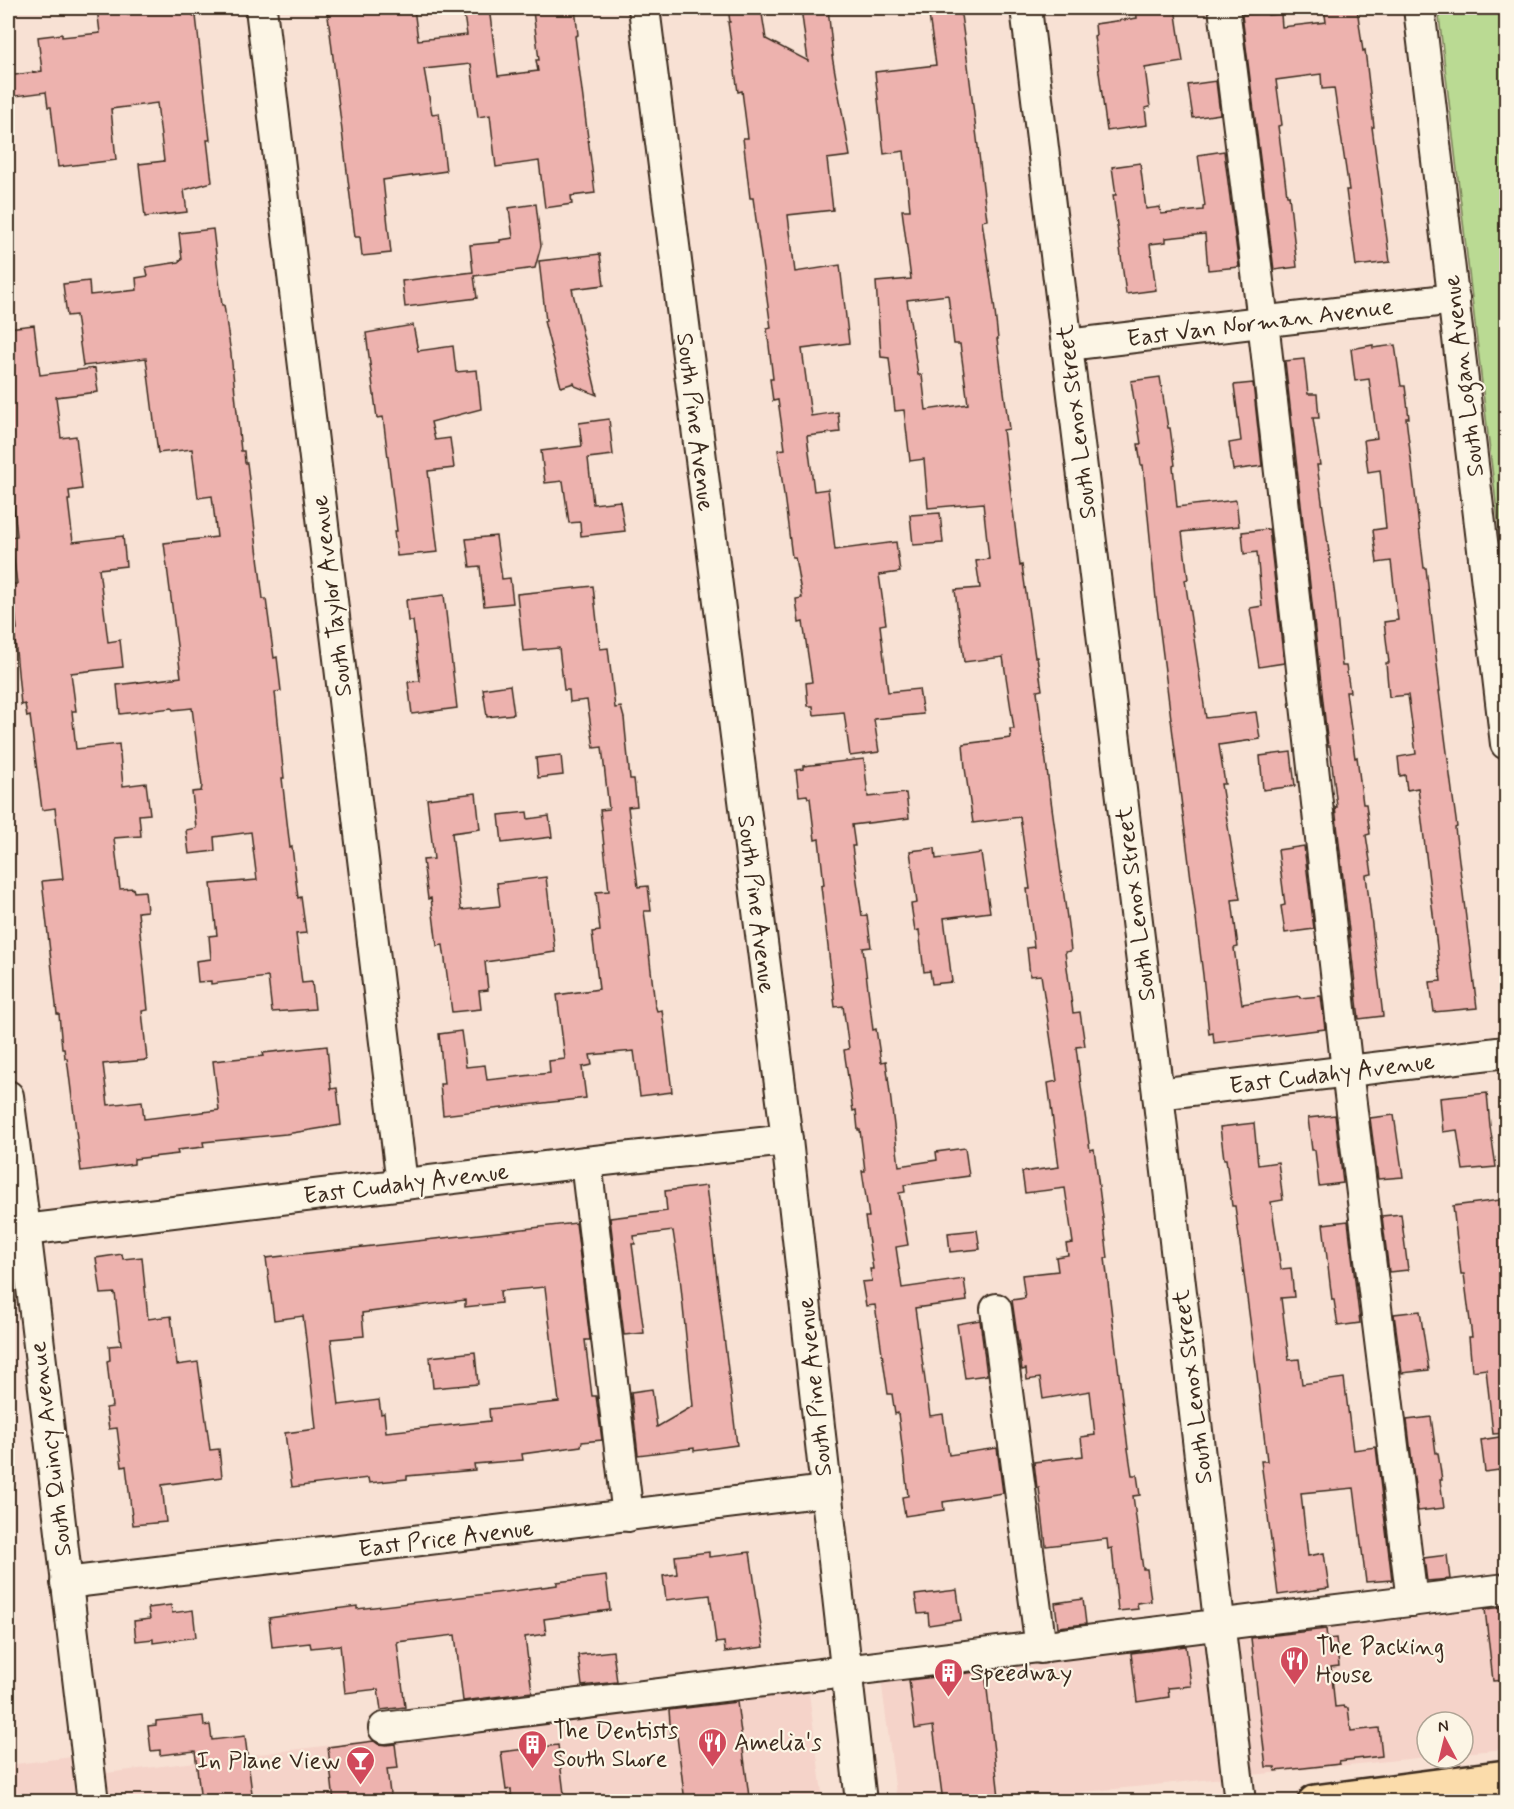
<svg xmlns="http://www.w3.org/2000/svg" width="1514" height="1809" font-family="Mynerve,sans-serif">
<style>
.built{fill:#f5d3c9}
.green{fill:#bada93;stroke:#7a8258;stroke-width:1.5}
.building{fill:#edb2ae;stroke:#3b2a1e;stroke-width:1.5;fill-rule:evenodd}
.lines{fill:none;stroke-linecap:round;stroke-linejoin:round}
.minor-casing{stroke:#3b2a1e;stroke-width:34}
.major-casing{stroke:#3b2a1e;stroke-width:38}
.minor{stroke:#fcf5e5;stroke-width:30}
.major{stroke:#fbdcab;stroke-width:33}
.labels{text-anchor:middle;stroke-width:4.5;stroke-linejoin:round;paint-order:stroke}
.street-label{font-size:24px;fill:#3b2a1e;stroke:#fcf5e5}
.poi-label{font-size:24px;fill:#3b2a1e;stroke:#fcf5e5;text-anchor:start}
</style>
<rect width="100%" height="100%" fill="#f8e1d4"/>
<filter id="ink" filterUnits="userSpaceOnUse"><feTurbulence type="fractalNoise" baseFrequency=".0167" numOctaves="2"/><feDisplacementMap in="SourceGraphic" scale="12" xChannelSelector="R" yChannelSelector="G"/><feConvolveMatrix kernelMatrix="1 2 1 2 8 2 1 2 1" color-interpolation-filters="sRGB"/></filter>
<g filter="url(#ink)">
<g class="built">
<polygon points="1506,1602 1506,1749 1463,1753 1463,1722 1427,1722 1427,1757 1056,1795 1010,1801 897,1801 881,1679"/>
<polygon points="808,1686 823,1801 8,1802 8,1765 72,1757 74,1777"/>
</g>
<polygon class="green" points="1438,8 1506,8 1506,588"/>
<g class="building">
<polygon points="97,8 126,8 126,14 192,8 193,16 196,16 210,140 207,140 212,182 184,190 187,212 145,217 139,164 164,161 157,103 111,109 116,160 58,167 51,107 48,107 46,92 8,97 8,76 42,71 38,37 62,34 62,37 100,33"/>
<polygon points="327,8 414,8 418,40 467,35 463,8 489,8 498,76 538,71 536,60 539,60 533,11 575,8 578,35 575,36 595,193 571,196 572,204 545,208 539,161 496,167 490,115 478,117 471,64 424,69 432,114 439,113 446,171 383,180 391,253 362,256 360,237 355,237"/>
<polygon points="728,8 761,8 766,39 808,61 801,8 828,8 833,56 832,56 850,156 827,159 833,210 788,215 795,272 840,265 849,343 802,349 811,416 838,412 840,432 807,436 814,491 828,489 835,550 896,542 900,572 879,575 886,624 880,625 888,692 919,689 923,714 874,719 879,752 850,756 844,712 814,715 813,706 808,706 806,683 812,682 803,622 799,623 796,599 802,598 795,557 792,557 786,510 778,450 785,449 778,400 773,401 770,379 773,379 767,329 771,328 753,198 750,198 743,138 748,138 742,91 738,92 728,22 730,22"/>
<path d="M928,8H960L968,65L987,220L982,221L994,303L998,339H997L1009,429L1003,430L1020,566L1022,565L1035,657H1037L1042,690L1037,691L1050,793L1068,925L1071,951L1065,952L1073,1013L1080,1012L1085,1046L1076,1047L1082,1094L1090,1150L1094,1149L1102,1210L1108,1258H1105L1128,1449L1132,1475H1137L1140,1495L1133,1496L1143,1569H1147L1151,1601L1137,1603L1138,1609L1118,1611L1112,1548L1108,1549L1107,1539L1046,1546L1039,1488H1037L1034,1462L1083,1456L1081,1437L1095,1435L1090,1391L1043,1399L1040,1378L1027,1380L1026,1369L1022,1370L1012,1300L1025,1298L1022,1275L1058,1271L1056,1257L1068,1255L1066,1244L1073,1243L1065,1188L1025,1193L1022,1172L1059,1167L1048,1083L1057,1081L1041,975L1030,976L1027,948L1034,947L1027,889H1030L1020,817L973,823L965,768L963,744L1011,738L1010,729H1014L1003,657L964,662L955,590L980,588L976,561L989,559L983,503L928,508L924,459L910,461L904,410L895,411L889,358L881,357L876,282L911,279L902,210H910L904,151L884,154L875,72L936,65ZM948,295L954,344H960L968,404L926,410L922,375H918L907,300Z"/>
<polygon points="1136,8 1175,8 1183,62 1145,68 1150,107 1145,108 1147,125 1107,131 1094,36 1096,35 1095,24 1137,18"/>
<polygon points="1324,8 1357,8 1363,51 1365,50 1374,127 1372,127 1390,262 1356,266 1346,190 1349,190 1334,88 1322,89 1321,74 1276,80 1282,125 1278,126 1287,195 1289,195 1297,267 1274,270 1242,15 1268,12 1268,15 1281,14 1282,27 1326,22"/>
<polygon points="1216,81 1220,114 1193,118 1188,85"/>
<polygon points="1224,151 1239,267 1208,270 1205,234 1166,238 1166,242 1150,244 1156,290 1126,294 1113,195 1116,195 1112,167 1140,163 1146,209 1160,207 1161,214 1203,210 1203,207 1205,206 1198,155"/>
<polygon points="536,204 541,246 535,268 474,276 477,298 405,307 402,281 473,272 470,245 500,242 500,240 513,238 509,208"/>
<polygon points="213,229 222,305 224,305 231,354 241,451 244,451 245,463 247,463 263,599 266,599 274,658 277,657 281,691 275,692 284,778 282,778 290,848 292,847 298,898 301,897 306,933 296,934 302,983 312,982 315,1009 272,1012 268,977 211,984 211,981 198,982 196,961 211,959 209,936 217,935 211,884 257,880 251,832 214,837 215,851 189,854 186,830 196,828 192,792 201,791 202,786 192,708 173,710 172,708 120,714 117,685 181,677 164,543 217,537 212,496 198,498 192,449 158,453 146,358 83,366 76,315 67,316 63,284 89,281 90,295 137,290 136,278 148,276 146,267 179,262 179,261 182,260 179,233"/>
<polygon points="600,254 604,285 572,289 597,395 575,386 574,383 561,387 544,321 546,321 539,261"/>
<polygon points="34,325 40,375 95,368 98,392 56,397 61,438 76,436 82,489 69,491 70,500 68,500 73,542 123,536 126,566 99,569 108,642 120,640 123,667 71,673 76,711 72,711 76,749 119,744 123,786 146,783 150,814 139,815 141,836 114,838 120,889 133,888 134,892 145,891 147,911 138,912 148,1010 142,1011 147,1060 103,1064 108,1105 142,1101 144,1119 219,1110 213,1061 264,1056 263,1053 327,1046 331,1089 337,1088 341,1125 286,1134 203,1142 204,1147 177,1150 178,1154 134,1159 134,1164 81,1171 67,1058 65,1058 64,1048 62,1048 59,1014 57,1014 42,881 63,879 55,808 42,810 30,716 27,717 25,704 21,705 14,629 17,629 12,584 17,584 11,537 17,536 9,461 8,461 8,328"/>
<polygon points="413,325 418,351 453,346 456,372 477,370 481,409 431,422 435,440 450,438 454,468 428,471 438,552 397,556 394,531 397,531 383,417 377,418 366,333"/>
<polygon points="1373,345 1373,348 1395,345 1401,386 1405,386 1409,418 1406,418 1424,568 1426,568 1440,691 1439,691 1453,798 1457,827 1455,828 1477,1008 1434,1012 1430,982 1441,981 1418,788 1407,790 1405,775 1400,776 1398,757 1416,754 1408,695 1389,697 1386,663 1389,663 1384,622 1398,620 1391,561 1377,563 1373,530 1386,528 1380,470 1368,472 1364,440 1377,438 1369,379 1355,381 1351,349"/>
<polygon points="1304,359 1308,394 1317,394 1319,418 1313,418 1320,465 1317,465 1335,596 1342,666 1346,666 1350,692 1346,692 1355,758 1357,757 1363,804 1366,804 1370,834 1366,835 1372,874 1366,875 1383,1016 1359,1019 1335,807 1337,807 1330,746 1328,746 1285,361"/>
<polygon points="1160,377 1168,428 1170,428 1175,465 1173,466 1177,507 1236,500 1239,526 1182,532 1188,579 1185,580 1206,718 1256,712 1260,739 1219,745 1225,784 1221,784 1240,899 1232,900 1238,947 1234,948 1242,1004 1299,996 1300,998 1321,996 1325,1029 1214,1043 1213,1033 1209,1034 1203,975 1156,599 1143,465 1141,465 1138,444 1141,444 1131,381"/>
<polygon points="1253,383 1262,466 1233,470 1229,443 1241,441 1234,385"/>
<polygon points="609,419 613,455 588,458 593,504 620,501 625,531 581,536 580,522 569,523 563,481 545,483 541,451 582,446 579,423"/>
<polygon points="940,513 943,543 913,545 910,515"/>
<polygon points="1269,529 1284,663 1259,667 1250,608 1262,606 1257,552 1244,554 1242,532"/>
<polygon points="496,536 502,579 510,578 513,603 484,606 480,566 470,567 466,539"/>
<polygon points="593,586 600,649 608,648 615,708 621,707 624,718 630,779 634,779 637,806 628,807 638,887 648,886 651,911 644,911 645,918 655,1005 657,1011 662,1010 672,1092 640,1096 634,1051 590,1055 592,1065 582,1067 586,1098 443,1115 440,1084 444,1084 439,1034 461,1031 466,1067 485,1065 487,1080 550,1073 549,1061 565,1059 557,995 599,989 592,932 600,931 596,892 609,891 600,810 609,809 602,747 594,748 587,700 570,702 569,690 564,690 559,648 523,651 517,594"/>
<polygon points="444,595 457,708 412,714 408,682 420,681 413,621 408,621 406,600"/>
<polygon points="510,685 514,714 487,717 483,689"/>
<polygon points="1291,752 1295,786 1263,790 1260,756"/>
<polygon points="561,755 563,775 538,778 536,758"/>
<polygon points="864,759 868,797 906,793 909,818 852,825 855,846 852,846 862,916 867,915 871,947 863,948 873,1030 876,1029 881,1062 886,1061 899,1166 937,1160 936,1152 965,1148 969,1176 904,1185 905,1192 899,1193 908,1245 896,1247 902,1288 964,1279 967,1301 915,1308 930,1416 943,1414 949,1455 997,1448 1003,1493 943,1502 944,1510 905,1516 902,1497 908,1496 898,1413 895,1414 892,1394 888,1394 875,1305 866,1306 862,1282 872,1281 870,1269 873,1269 865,1217 869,1217 862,1171 865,1171 860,1130 858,1130 856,1110 853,1111 844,1050 849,1049 843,1006 835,1007 821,886 824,885 819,839 815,840 810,798 808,798 807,795 799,796 796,770 803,769 803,766"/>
<polygon points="476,793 480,829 452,833 461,910 500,906 497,883 546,877 555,952 485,962 488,990 479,991 481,1009 452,1012 443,945 437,946 431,898 428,899 423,860 434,859 427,799"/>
<polygon points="527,812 528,819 549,816 552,837 502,843 499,815"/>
<polygon points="1304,846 1314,929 1285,933 1281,906 1285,905 1278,850"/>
<polygon points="935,848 936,859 981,853 990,912 944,918 952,982 932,984 930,971 924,972 919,930 915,931 911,904 917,903 910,851"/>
<polygon points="1487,1093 1490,1126 1496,1167 1463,1170 1457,1130 1443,1132 1440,1098"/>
<polygon points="1335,1115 1343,1183 1319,1186 1315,1150 1312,1150 1308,1118"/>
<polygon points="1394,1115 1403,1177 1378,1179 1370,1118"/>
<polygon points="1254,1123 1258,1165 1278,1162 1283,1200 1271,1202 1281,1269 1291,1268 1294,1297 1281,1298 1289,1360 1299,1359 1302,1384 1344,1378 1353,1450 1376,1447 1392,1580 1366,1582 1354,1488 1301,1493 1308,1556 1324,1553 1329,1588 1278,1595 1261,1461 1267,1461 1257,1374 1235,1206 1232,1206 1226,1159 1224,1159 1220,1127"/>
<polygon points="706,1186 737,1445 694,1451 694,1448 638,1455 631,1392 652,1389 657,1427 693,1406 680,1277 673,1231 634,1236 635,1244 632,1244 644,1333 624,1335 610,1218 667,1211 665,1191"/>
<polygon points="1500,1200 1506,1261 1506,1433 1493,1434 1486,1369 1472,1371 1469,1337 1472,1337 1464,1274 1461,1274 1453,1206"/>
<polygon points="1401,1214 1408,1270 1389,1272 1382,1216"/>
<polygon points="1348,1221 1360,1323 1338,1326 1334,1300 1332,1300 1323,1224"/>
<path d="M576,1223L590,1340H585L592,1396H596L602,1440L582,1442L581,1446L522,1454L523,1460L474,1464L475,1470L407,1476V1479L369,1483L368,1478L292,1487L285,1433L316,1429L309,1363L303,1316L274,1320L266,1258ZM545,1287L559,1402L489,1409L490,1421L386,1432L384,1413L381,1414L379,1400L339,1405L331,1339L364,1336L362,1313L465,1300V1307L501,1303L500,1291Z"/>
<polygon points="977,1230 980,1249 950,1252 948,1233"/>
<polygon points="122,1254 123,1259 142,1257 148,1319 171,1316 177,1365 198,1362 210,1450 219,1449 222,1477 162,1485 166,1522 133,1525 126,1466 122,1467 117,1428 109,1429 106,1408 112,1407 107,1361 110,1360 109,1346 121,1345 115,1293 101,1294 96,1258"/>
<polygon points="1420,1311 1429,1370 1402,1373 1394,1314"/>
<polygon points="980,1320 987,1375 965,1378 957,1324"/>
<polygon points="475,1352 478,1384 433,1388 430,1357"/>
<polygon points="1431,1417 1436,1453 1438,1453 1442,1480 1440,1480 1444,1508 1418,1511 1407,1420"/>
<polygon points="1506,1436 1506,1469 1485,1472 1481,1440"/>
<polygon points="709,1552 709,1557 750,1552 764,1647 725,1652 724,1642 716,1643 710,1595 666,1600 663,1576 677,1574 675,1556"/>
<polygon points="1447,1555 1450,1579 1427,1581 1424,1558"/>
<polygon points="606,1576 610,1610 544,1619 546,1634 525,1637 532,1692 463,1701 455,1635 397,1642 405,1707 381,1710 378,1689 345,1693 340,1645 311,1648 310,1643 272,1647 269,1618 357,1606 357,1609 513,1591 557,1585 557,1582"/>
<polygon points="957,1590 961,1620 929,1625 928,1613 918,1614 915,1595"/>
<polygon points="1083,1599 1086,1624 1058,1627 1055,1603"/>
<polygon points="171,1605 172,1613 193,1610 196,1637 153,1643 153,1639 136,1641 134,1621 150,1619 148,1608"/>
<polygon points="1506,1607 1506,1680 1493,1681 1485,1609"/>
<polygon points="1326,1629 1327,1639 1336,1638 1339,1666 1331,1667 1335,1707 1344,1706 1345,1708 1348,1708 1351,1731 1379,1728 1382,1756 1339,1761 1340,1764 1276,1771 1275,1767 1266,1767 1251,1638"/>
<polygon points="1186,1646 1191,1686 1168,1688 1169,1697 1137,1702 1131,1653"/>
<polygon points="613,1651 617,1682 582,1686 578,1655"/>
<polygon points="985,1671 999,1797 961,1802 943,1802 933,1726 915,1729 909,1680"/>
<polygon points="737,1702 749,1797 734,1802 685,1802 677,1736 671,1736 669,1710"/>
<polygon points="203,1716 204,1726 210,1725 212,1740 245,1736 253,1802 201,1802 195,1751 160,1755 160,1750 151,1751 148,1726 156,1725 156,1721"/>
<polygon points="374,1741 378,1744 386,1745 395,1744 398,1768 387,1769 391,1802 334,1802 328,1747"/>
<polygon points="558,1745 565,1802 512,1802 511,1789 506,1790 501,1752"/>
</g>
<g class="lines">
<defs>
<g id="minor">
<polyline points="261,8 402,1184"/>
<polyline points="644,8 787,1140 861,1802"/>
<polyline points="1026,8 1158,1094 1240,1802"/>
<polyline points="1224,8 1263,321 1347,1071 1412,1601"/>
<polyline points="1419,8 1506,744"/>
<polyline points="1067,345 1454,299"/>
<polyline points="1158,1094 1506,1052"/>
<path d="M8,1096C39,1331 64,1566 93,1802"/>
<polyline points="586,1162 628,1516"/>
<polyline points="25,1230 586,1162 787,1140"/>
<polyline points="996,1309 1041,1648"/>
<polyline points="66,1583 826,1491"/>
<polyline points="384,1728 1506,1589"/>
</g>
<polyline id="major" points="1315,1802 1506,1777"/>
</defs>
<use href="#minor" class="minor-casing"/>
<use href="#major" class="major-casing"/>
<use href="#minor" class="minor"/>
<use href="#major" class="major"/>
</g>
</g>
<defs>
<symbol id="restaurant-pin" viewBox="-11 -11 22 30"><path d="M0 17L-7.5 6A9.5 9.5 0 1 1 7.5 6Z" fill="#d1495b" stroke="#fcf5e5"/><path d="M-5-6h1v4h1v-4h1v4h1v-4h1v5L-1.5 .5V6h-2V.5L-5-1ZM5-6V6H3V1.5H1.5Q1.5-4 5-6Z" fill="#fff"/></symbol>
<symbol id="building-pin" viewBox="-11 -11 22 30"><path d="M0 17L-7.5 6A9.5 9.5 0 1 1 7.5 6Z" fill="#d1495b" stroke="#fcf5e5"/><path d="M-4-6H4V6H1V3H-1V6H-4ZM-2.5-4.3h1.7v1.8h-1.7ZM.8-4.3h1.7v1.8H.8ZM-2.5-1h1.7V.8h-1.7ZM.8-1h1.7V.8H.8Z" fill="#fff"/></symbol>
<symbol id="bar-pin" viewBox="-11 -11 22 30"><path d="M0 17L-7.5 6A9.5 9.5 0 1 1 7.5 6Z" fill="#d1495b" stroke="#fcf5e5"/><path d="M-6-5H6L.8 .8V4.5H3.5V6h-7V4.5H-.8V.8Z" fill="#fff"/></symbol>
</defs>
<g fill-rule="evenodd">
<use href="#restaurant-pin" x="1278" y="1644" width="33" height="45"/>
<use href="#building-pin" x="932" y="1656" width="33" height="45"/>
<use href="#restaurant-pin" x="696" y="1726" width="33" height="45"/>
<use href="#building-pin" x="516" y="1728" width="33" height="45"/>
<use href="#bar-pin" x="344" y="1744" width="33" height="45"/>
</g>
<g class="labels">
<g class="street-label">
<text transform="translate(1260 322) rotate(-7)" y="8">East Van Norman Avenue</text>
<text transform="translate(1463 376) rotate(-97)" y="8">South Logan Avenue</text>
<text transform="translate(696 422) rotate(83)" y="8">South Pine Avenue</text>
<text transform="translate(1076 422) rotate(-97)" y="8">South Lenox Street</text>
<text transform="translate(331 596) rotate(-97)" y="8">South Taylor Avenue</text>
<text transform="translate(757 904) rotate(83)" y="8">South Pine Avenue</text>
<text transform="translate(1135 904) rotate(-97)" y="8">South Lenox Street</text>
<text transform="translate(1332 1073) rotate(-7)" y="8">East Cudahy Avenue</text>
<text transform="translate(406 1183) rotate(-7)" y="8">East Cudahy Avenue</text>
<text transform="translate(814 1387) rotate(-96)" y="8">South Pine Avenue</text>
<text transform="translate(1192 1387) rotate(-97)" y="8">South Lenox Street</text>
<text transform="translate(50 1449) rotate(-97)" y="8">South Quincy Avenue</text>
<text transform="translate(446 1538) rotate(-7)" y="8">East Price Avenue</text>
</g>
<g class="poi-label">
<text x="1316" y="1654">The Packing<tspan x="1316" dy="28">House</tspan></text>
<text x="970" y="1680">Speedway</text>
<text x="553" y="1738">The Dentists<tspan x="553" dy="28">South Shore</tspan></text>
<text x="734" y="1750">Amelia's</text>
<text x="340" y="1768" text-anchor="end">In Plane View</text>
</g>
</g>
<rect width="1514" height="1809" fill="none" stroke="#fcf5e5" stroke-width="30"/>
<rect x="15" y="15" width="1484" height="1779" fill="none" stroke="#3b2a1e" stroke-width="2" filter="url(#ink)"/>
<g transform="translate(1445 1740) rotate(353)"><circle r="28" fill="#fcf5e5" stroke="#afa495" stroke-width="1.5"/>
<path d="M0-4.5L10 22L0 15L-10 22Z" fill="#d1495b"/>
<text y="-9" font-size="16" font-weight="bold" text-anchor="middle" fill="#3b2a1e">N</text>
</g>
</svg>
